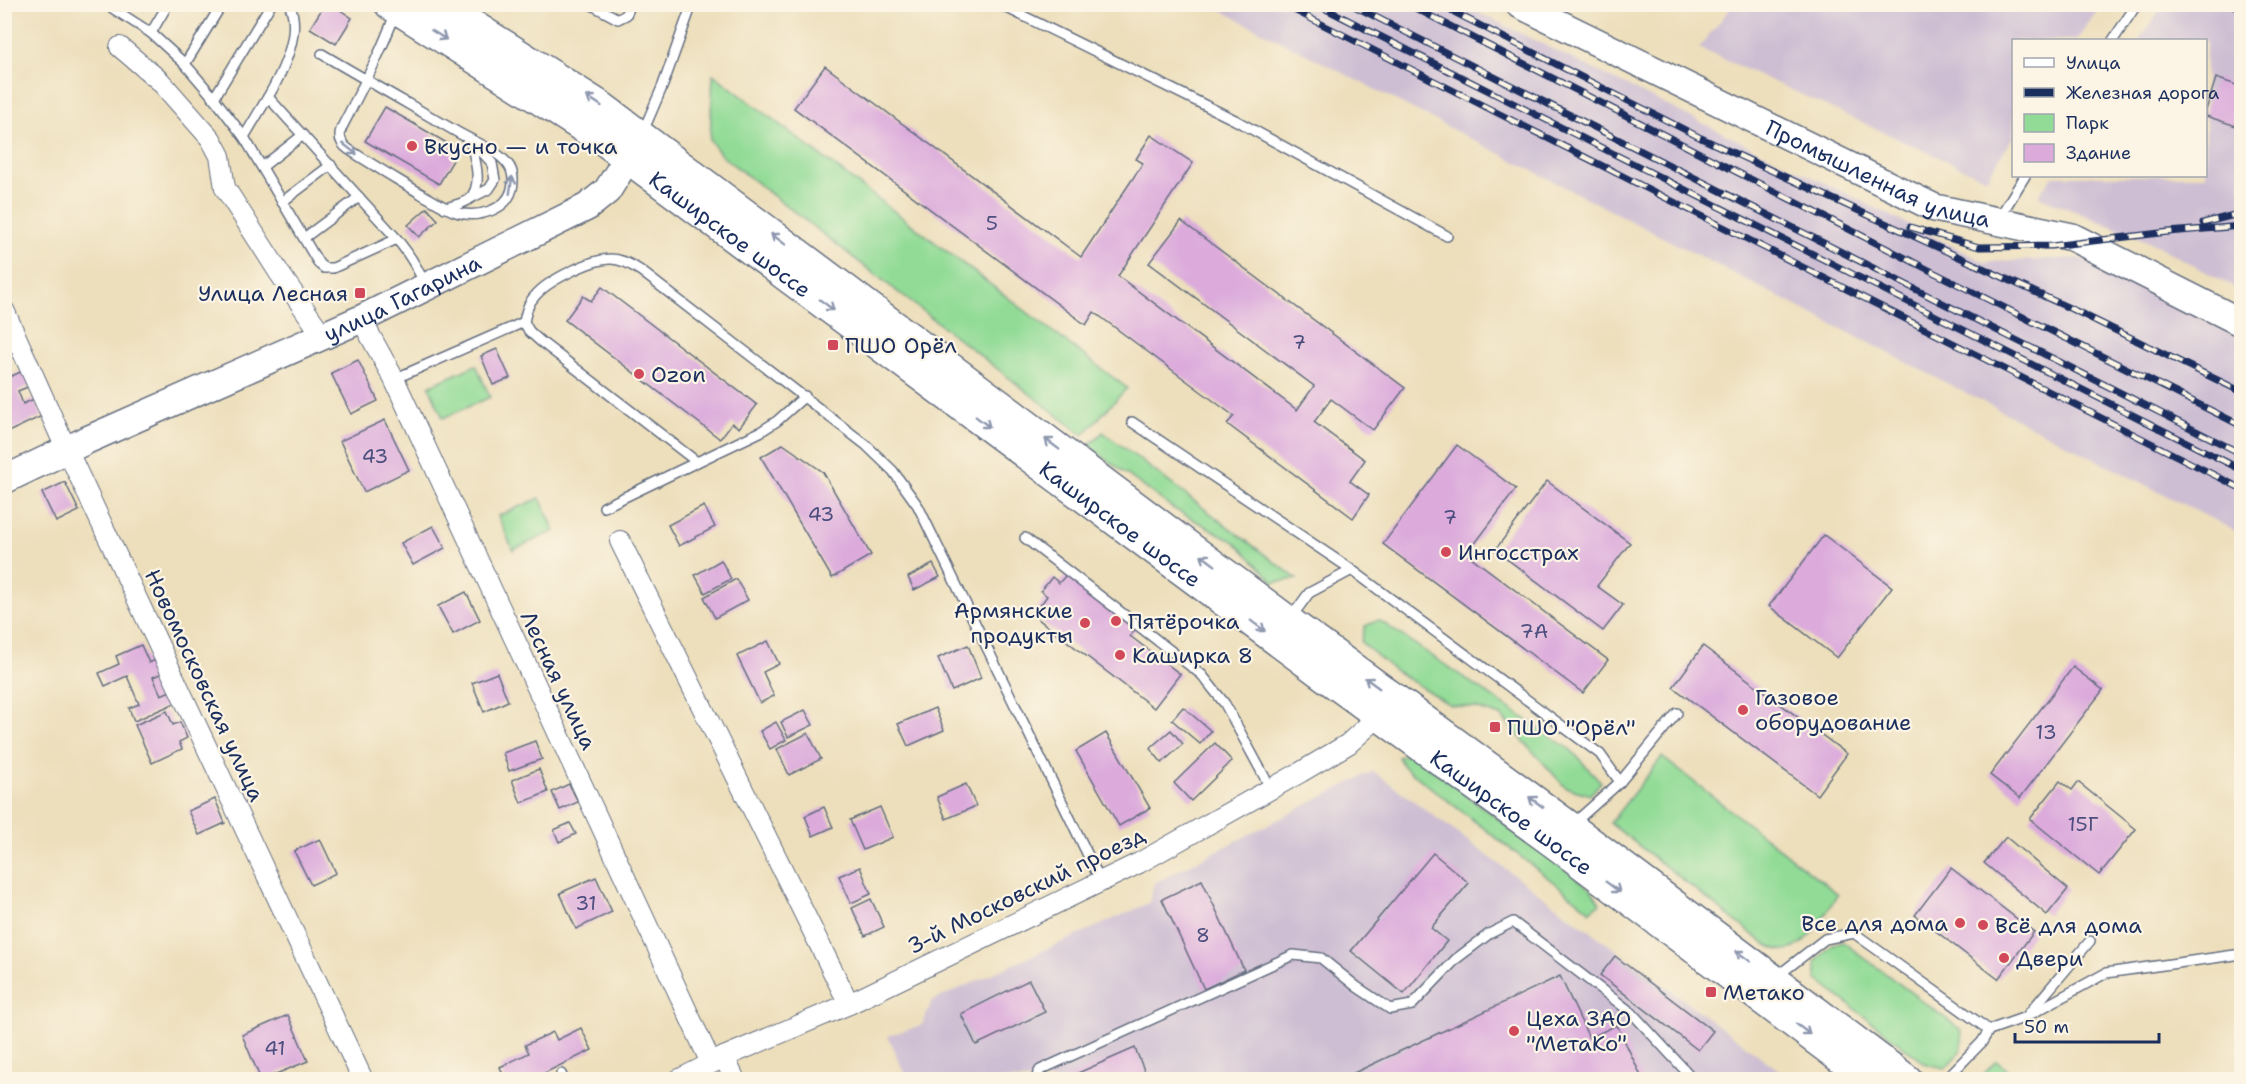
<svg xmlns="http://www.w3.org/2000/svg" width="2246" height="1084" font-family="'Shantell Sans',sans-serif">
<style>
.industrial{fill:#cdbed3}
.green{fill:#92db96;stroke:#56857a;stroke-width:1.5}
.building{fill:#dcabdc}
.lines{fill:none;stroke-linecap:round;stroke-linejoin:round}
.lane-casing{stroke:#646d7f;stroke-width:12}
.street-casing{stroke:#646d7f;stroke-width:22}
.secondary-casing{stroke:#646d7f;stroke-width:30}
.primary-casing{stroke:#646d7f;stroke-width:33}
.lane{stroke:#fff;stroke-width:9}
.street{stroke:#fff;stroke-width:20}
.secondary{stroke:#fff;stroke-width:27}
.primary{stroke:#fff;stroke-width:30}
.rail-casing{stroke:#1b2f5e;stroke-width:7}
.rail{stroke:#fcf5e5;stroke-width:4.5;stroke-dasharray:14;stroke-linecap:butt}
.oneway{stroke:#8d97ae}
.poi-dot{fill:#d1495b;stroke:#fcf5e5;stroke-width:2}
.labels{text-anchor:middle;stroke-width:4.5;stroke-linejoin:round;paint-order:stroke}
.number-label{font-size:20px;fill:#4b4e7e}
.poi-label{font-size:22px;fill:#1b2f5e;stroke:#fcf5e5;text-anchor:start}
.street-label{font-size:22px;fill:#1b2f5e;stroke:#fcf5e5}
</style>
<rect width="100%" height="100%" fill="#fcf5e5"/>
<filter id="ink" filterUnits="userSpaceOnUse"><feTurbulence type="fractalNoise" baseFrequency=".0167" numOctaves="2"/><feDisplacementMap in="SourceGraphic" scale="12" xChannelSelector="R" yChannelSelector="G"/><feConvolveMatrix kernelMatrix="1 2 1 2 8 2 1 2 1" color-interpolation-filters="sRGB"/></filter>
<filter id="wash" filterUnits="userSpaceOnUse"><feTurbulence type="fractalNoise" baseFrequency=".008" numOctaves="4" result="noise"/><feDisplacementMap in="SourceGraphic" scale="24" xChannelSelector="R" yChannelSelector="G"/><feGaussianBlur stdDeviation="1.35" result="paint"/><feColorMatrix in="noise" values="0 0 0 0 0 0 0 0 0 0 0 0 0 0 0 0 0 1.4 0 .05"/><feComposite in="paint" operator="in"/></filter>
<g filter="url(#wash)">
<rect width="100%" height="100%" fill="#eddfbc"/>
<g class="industrial">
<polygon points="1210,5 1463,5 1985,262 2081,258 2241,338 2241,534"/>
<polygon points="1733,5 1733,4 2101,5 2077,40 2014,40 2013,137 1986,179 1699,48"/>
<polygon points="2163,5 2241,5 2241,291 2154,244 2038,196 2052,176 2206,176 2206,40 2139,40"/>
<polygon points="1373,771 1791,1079 907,1080 888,1036 922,1025 932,1001 1149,903 1154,883"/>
</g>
<g class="green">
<polygon points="713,74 1127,388 1083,435 722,156 710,140"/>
<polygon points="476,365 490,397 443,418 429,386"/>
<polygon points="1103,432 1297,579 1274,582 1235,542 1174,509 1088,446"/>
<polygon points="540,498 555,531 513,550 498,516"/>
<polygon points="1379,620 1571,750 1601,782 1590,795 1565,787 1501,716 1475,708 1450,705 1394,670 1361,642 1365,626"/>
<polygon points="1412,754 1591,889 1600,903 1591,911 1403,766 1398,757"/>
<path d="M1662,757L1838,894C1825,913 1811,945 1788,950C1780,952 1772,947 1765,944L1610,823Z"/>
<path d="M1843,942L1960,1029C1967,1047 1958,1057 1945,1068L1926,1064L1816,979V961L1833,944Z"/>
<polygon points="1996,1061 2020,1079 1979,1079"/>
</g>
<g id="blocks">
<g class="building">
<polygon points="325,4 331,4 352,18 336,44 310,28"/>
<polygon points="825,66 1081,257 1143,163 1136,159 1151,135 1193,163 1118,276 1297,410 1314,386 1149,263 1181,221 1405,388 1373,430 1331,399 1314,422 1365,460 1350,481 1369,495 1353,518 1227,424 1234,416 1094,312 1086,325 794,108"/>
<polygon points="2216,78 2242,87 2242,128 2206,116 2206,110"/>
<polygon points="385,107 459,150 439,184 365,141"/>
<polygon points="427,208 438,220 419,237 408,225"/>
<polygon points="602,287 757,405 739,428 732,423 720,439 565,320 583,296 591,301"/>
<polygon points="497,349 510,378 493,385 481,356"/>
<polygon points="358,360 378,401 351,414 331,373"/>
<polygon points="4,367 9,377 23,371 30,386 18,391 23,404 34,399 42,416 4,434"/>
<polygon points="385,420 409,470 364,492 340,441"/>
<polygon points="783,444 823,472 871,555 832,578 761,457"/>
<polygon points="1457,445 1516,489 1467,554 1608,660 1583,693 1383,544"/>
<polygon points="1547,481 1630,543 1597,586 1623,605 1603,631 1495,550"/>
<polygon points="65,482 79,511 56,522 42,493"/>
<polygon points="704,506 715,527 679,546 668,525"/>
<polygon points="433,526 445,548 413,565 401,543"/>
<polygon points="1824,535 1892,587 1837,658 1769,606"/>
<polygon points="721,560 731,579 705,593 695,575"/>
<polygon points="933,564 940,577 914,590 908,577"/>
<polygon points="1067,574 1137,628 1130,636 1180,674 1154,708 1033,615 1047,596 1041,591 1052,577 1059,583"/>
<polygon points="736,579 748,600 715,618 704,597"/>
<polygon points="466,592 480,620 453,634 438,606"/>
<polygon points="768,641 779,664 763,672 774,696 760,703 737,656"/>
<polygon points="141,645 149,663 160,658 165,672 153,677 161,695 175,689 180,701 134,721 129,708 139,704 127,676 105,686 99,673 119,664 116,656"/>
<polygon points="968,645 981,678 952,691 938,658"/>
<polygon points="1703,646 1847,754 1817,795 1673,687"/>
<polygon points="2073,667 2103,690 2020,798 1990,775"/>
<polygon points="497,673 508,701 484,712 472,683"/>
<polygon points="1183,707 1211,731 1200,744 1172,720"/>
<polygon points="935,708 944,730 908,746 898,724"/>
<polygon points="805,710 813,725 788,737 781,722"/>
<polygon points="167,711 173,725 180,722 187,738 179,742 182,749 152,763 135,725"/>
<polygon points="776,722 786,740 770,749 760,731"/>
<polygon points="1171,730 1183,744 1162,763 1150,748"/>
<polygon points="808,733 821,759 789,775 777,749"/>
<polygon points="1106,733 1150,808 1119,826 1076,751"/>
<polygon points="535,741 542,759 509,771 503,753"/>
<polygon points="1215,743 1232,761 1191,801 1174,783"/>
<polygon points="539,769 548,792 521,803 512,780"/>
<polygon points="2060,781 2072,790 2078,782 2136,829 2099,875 2030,819"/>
<polygon points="569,784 578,802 560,810 552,792"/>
<polygon points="966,784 976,806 946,819 937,797"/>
<polygon points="215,799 225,823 199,835 188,811"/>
<polygon points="824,807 833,827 813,836 805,816"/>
<polygon points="880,807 893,837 863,850 850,820"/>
<polygon points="570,823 576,834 559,842 554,830"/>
<polygon points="2006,837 2068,889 2047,915 1984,863"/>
<polygon points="320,839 336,873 311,885 294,851"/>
<polygon points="1433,853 1469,883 1431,928 1447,941 1404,994 1351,951"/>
<polygon points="860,867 871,894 851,903 839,876"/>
<polygon points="1951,868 2034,932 1998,979 1915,915"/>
<polygon points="596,877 612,912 576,929 560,893"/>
<polygon points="1202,880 1244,970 1204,989 1162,899"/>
<polygon points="871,899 884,927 865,936 852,908"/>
<polygon points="1615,956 1713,1031 1698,1050 1600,975"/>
<polygon points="1560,976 1589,1038 1617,1025 1643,1080 1339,1080"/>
<polygon points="1029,980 1045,1012 976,1045 961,1014"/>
<polygon points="288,1015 308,1061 261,1080 242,1035"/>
<polygon points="581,1028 592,1050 530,1080 505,1080 500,1067 529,1053 525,1045 553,1032 557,1040"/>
<polygon points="1135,1048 1148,1080 1062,1080"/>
</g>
</g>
</g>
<g filter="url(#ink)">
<use href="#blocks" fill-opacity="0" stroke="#646d7f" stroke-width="1.5"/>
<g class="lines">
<defs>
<g id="lane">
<polyline points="106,4 151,33 168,4"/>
<polyline points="590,4 618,19 626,15 631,4"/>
<polyline points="999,4 1235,120 1447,236"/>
<polyline points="2236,4 2242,7"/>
<polyline points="469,20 478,4"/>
<polyline points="151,33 185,64 214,98 271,4"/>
<polyline points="2113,40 2137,4"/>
<path d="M322,54C366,80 412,106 457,132C472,141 495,149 507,163C513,170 514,180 512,189C507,210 478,218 459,213C444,209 431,199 418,192C395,178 371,164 348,149C340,143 338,136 342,127C361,90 381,53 395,14"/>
<polyline points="185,64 222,4"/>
<path d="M268,97C282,73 303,32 289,4"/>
<polyline points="214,98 244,137"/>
<polyline points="642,134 663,85 692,4"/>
<polyline points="262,167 303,135"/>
<polyline points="469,199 489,189 495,180 492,163 477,147"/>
<polyline points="282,202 331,165"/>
<path d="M445,208C452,206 462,204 468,200C485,187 474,156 470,139"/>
<polyline points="1999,218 2025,176"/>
<polyline points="304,238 359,197"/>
<path d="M397,239L333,268H324L319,264L244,137L268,97L397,239C409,254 418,268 425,285"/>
<polyline points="524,322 529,331 540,341 697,462 760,432 777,421 805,396"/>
<path d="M394,379L524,322C526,312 528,303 535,296C547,281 591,259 611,259C622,259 632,265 641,271L866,445L893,471L918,506L1101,882"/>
<polyline points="1132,422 1352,570 1600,754 1620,782"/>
<polyline points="604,507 697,462"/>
<polyline points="1025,538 1202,675 1225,704 1271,789"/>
<polyline points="1290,619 1309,593 1352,570"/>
<polyline points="1574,823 1620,782 1677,713"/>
<polyline points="1776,977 1825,939 1854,933 1989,1030 2026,1017 2090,941"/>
<polyline points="2031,1014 2106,973 2242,954"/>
<polyline points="561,1074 564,1080"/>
<polyline points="1035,1080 1040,1070 1293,955 1321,958 1357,987 1390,1009 1412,1005 1456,959 1489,934 1513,922 1632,1013 1694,1080"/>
<polyline points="1945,1080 1982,1042 1989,1030"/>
</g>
<g id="street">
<polyline points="120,47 160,81 211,139 220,156 225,188 280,274 323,336"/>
<polyline points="4,310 60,435 363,1080"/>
<polyline points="361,319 394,379 711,1063"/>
<polyline points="620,541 849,1004"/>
<polyline points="724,1057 735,1080"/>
<polyline points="678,1080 724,1057 849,1004 1139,863 1301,772 1348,744 1379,716"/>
</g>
<g id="secondary">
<path id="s1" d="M1519,4L1935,208L2072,237L2242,323"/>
<path id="s2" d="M4,480L87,440L361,319L587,207L607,191L639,140"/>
</g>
<g id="primary">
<path id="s3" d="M390,4L605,141L1329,679L1557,845L1870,1080"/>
<polyline points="439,4 603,108 1288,621 1570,827 1907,1080"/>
</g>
</defs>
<use href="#lane" class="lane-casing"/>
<use href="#street" class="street-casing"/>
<use href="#secondary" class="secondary-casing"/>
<use href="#primary" class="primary-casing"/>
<use href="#lane" class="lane"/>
<use href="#street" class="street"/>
<use href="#secondary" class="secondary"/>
<use href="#primary" class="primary"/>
<defs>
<g id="rail">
<polyline points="1282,4 2242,489"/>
<polyline points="1316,4 2242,470"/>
<polyline points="1350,4 2242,454"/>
<polyline points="1407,4 1931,271 2242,426"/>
<polyline points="1438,4 1701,138 2078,312 2242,392"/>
<polyline points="2203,223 2242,213"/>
<polyline points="1910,227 1979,247 2051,246 2168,232 2242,226"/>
</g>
</defs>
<use href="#rail" class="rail-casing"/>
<use href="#rail" class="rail"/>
</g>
<defs><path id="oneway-shaft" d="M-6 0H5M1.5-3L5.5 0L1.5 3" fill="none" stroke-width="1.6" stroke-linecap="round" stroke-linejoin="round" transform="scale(1.5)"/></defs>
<g class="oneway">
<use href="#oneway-shaft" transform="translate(439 35) rotate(32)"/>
<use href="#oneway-shaft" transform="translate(594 101) rotate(-146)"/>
<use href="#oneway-shaft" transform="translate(350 149) rotate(38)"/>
<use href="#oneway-shaft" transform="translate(511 185) rotate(-82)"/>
<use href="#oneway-shaft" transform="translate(778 239) rotate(-143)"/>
<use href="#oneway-shaft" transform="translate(827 305) rotate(37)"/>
<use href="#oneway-shaft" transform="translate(983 422) rotate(37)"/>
<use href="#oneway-shaft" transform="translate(1052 444) rotate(-143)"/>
<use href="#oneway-shaft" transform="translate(1208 560) rotate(-143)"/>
<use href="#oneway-shaft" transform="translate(1258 626) rotate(37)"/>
<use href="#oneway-shaft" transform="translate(1372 683) rotate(-144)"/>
<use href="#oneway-shaft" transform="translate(1536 802) rotate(-144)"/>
<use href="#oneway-shaft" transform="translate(1613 887) rotate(37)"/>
<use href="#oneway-shaft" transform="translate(1743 956) rotate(-143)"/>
<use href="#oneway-shaft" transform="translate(1803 1029) rotate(37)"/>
</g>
</g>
<g class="poi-dot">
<circle cx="412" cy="146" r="6"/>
<rect x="354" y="287" width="12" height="12" rx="3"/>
<rect x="827" y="339" width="12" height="12" rx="3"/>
<circle cx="639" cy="374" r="6"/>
<circle cx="1446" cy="552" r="6"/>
<circle cx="1116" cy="621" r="6"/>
<circle cx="1085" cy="623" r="6"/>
<circle cx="1120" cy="655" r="6"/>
<circle cx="1743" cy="710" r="6"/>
<rect x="1489" y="721" width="12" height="12" rx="3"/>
<circle cx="1960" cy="923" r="6"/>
<circle cx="1983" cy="925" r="6"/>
<circle cx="2004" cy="958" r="6"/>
<rect x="1705" y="986" width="12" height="12" rx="3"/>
<circle cx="1514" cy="1031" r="6"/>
</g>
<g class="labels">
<g class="number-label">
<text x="992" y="230">5</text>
<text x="1299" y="349">7</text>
<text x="375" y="463">43</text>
<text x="821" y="521">43</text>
<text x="1450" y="524">7</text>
<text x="1534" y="638">7А</text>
<text x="2046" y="739">13</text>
<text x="2083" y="831">15Г</text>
<text x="586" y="910">31</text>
<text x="1203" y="942">8</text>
<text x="275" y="1055">41</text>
</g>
<g class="poi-label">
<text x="424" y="154">Вкусно — и точка</text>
<text x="348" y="301" text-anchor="end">Улица Лесная</text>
<text x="845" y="353">ПШО Орёл</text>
<text x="651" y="382">Ozon</text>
<text x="1458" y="560">Ингосстрах</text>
<text x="1073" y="618" text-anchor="end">Армянские<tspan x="1073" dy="25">продукты</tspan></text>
<text x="1128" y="629">Пятёрочка</text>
<text x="1132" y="663">Каширка 8</text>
<text x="1755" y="705">Газовое<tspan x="1755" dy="25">оборудование</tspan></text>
<text x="1507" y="735">ПШО "Орёл"</text>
<text x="1948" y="931" text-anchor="end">Все для дома</text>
<text x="1995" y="933">Всё для дома</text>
<text x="2016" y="966">Двери</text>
<text x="1723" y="1000">Метако</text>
<text x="1526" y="1026">Цеха ЗАО<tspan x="1526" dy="25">"МетаКо"</tspan></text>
</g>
<g class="street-label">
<text dy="8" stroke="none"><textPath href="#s1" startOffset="398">Промышленная улица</textPath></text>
<text dy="8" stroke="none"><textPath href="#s3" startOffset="411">Каширское шоссе</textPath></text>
<text dy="8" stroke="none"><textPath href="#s2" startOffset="438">улица Гагарина</textPath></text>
<text dy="8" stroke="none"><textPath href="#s3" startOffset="897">Каширское шоссе</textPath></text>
<text transform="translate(559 680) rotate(65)" y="8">Лесная улица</text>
<text transform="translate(205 685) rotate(65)" y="8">Новомосковская улица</text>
<text dy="8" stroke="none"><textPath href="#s3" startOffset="1383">Каширское шоссе</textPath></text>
<text transform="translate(1026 890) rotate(-26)" y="8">3-й Московский проезд</text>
</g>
</g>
<rect width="2246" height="1084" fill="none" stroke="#fcf5e5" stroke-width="24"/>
<rect x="2012" y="39" width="195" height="138" fill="#fcf5e5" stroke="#a2a6af" stroke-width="1.5"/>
<rect x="2024" y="58" width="30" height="9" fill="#ffffff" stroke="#a2a6af" stroke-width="1.5"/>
<text x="2066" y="69" font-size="18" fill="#1b2f5e">Улица</text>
<rect x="2024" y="88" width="30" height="9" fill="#1b2f5e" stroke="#a2a6af" stroke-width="1.5"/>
<text x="2066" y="99" font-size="18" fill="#1b2f5e">Железная дорога</text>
<rect x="2024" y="114" width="30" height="18" fill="#92db96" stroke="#a2a6af" stroke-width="1.5"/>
<text x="2066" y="129" font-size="18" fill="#1b2f5e">Парк</text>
<rect x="2024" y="144" width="30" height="18" fill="#dcabdc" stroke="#a2a6af" stroke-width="1.5"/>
<text x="2066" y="159" font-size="18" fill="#1b2f5e">Здание</text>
<path d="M2015 1033v9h144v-9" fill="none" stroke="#1b2f5e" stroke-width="3"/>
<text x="2024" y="1033" font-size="18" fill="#1b2f5e" stroke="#fcf5e5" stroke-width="4.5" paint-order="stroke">50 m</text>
</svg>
